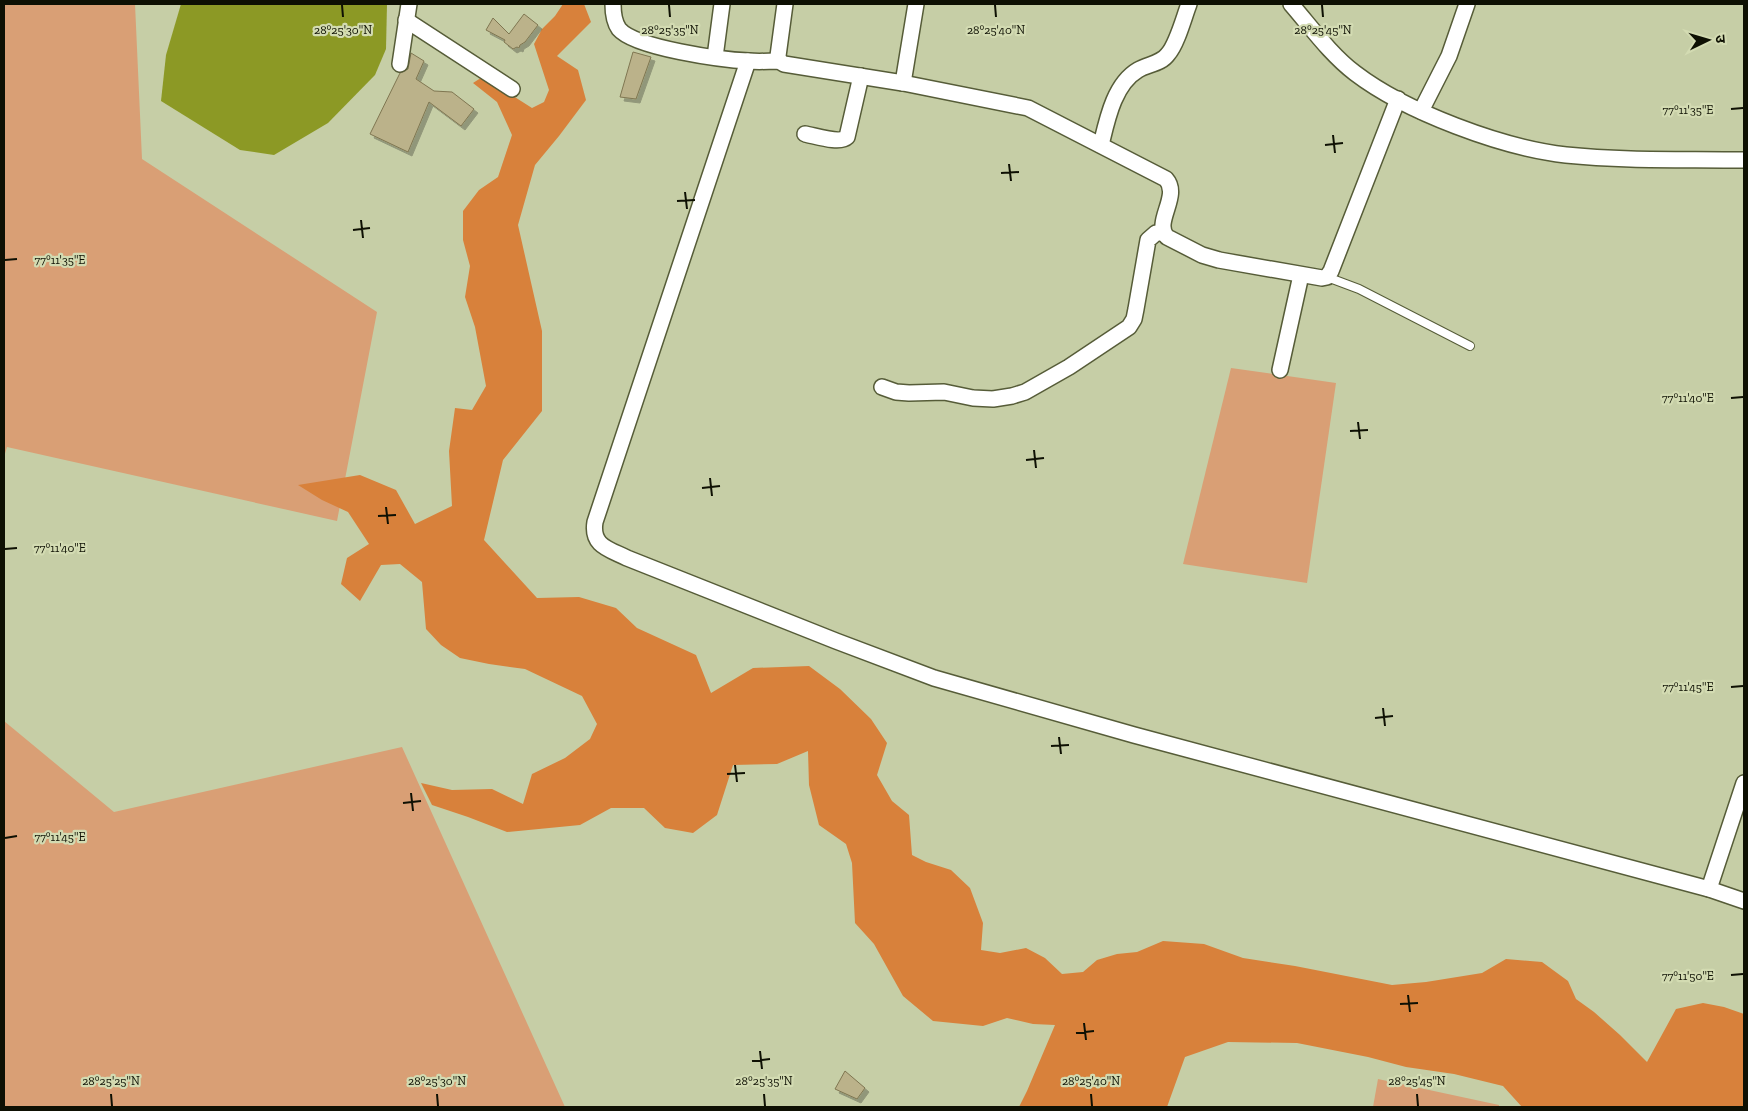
<svg xmlns="http://www.w3.org/2000/svg" width="1748" height="1111" font-family="'Zilla Slab','Noto Sans Devanagari',serif">
<style>
.green{fill:#d99f75}
.forest{fill:#d8813b}
.water{fill:#8c9925}
.building{fill:#bbb28a;stroke:#7f7651;filter:url(#shadow)}
.lines{fill:none;stroke-linecap:round;stroke-linejoin:round}
.lane-casing{stroke:#565c38;stroke-width:10}
.street-casing{stroke:#565c38;stroke-width:18}
.lane{stroke:#fff;stroke-width:8}
.street{stroke:#fff;stroke-width:15}
.ticks{fill:none;stroke:#0e1003;stroke-width:2}
.ticks-label{font-size:12px;text-anchor:middle;fill:#0e1003;stroke:#d3dbb2;stroke-width:4.5;stroke-linejoin:round;paint-order:stroke}
</style>
<defs>
<filter id="shadow"><feDropShadow dx="4" dy="4" stdDeviation="0" flood-color="#0004"/></filter>
</defs>
<rect width="100%" height="100%" fill="#c6cea6"/>
<g class="green">
<polygon points="4,4 135,4 142,159 377,312 337,521 7,447 4,457"/>
<polygon points="1231,368 1336,383 1307,583 1183,564"/>
<polygon points="4,721 114,812 402,747 565,1107 4,1107"/>
<polygon points="1378,1079 1499,1105 1499,1107 1373,1107"/>
</g>
<polygon class="forest" points="563,4 584,4 591,22 557,56 578,70 586,100 559,136 535,165 518,225 542,331 542,411 503,460 484,540 537,598 579,597 616,608 637,628 696,655 711,693 753,668 809,666 840,689 871,719 887,743 877,775 892,801 909,815 912,855 926,862 951,870 970,888 983,923 981,950 1000,953 1026,948 1045,958 1062,974 1083,972 1097,960 1117,954 1137,952 1163,941 1204,944 1243,958 1295,966 1392,985 1426,982 1482,973 1506,959 1542,962 1568,981 1576,999 1594,1012 1620,1035 1647,1062 1676,1009 1703,1003 1724,1007 1744,1014 1744,1107 1522,1107 1503,1086 1454,1074 1406,1067 1368,1057 1297,1043 1228,1042 1185,1057 1167,1107 1019,1107 1027,1091 1055,1025 1033,1024 1007,1018 983,1026 933,1021 903,996 874,944 855,923 852,863 846,844 819,825 809,785 808,751 777,764 733,765 717,815 693,833 665,828 644,808 611,808 580,825 507,832 468,817 432,805 421,783 452,790 492,789 523,804 532,774 565,758 590,739 597,724 582,696 525,669 489,664 460,658 441,645 426,629 422,582 400,564 381,565 360,601 341,584 347,558 369,544 348,512 322,500 298,485 360,475 396,490 415,524 452,506 449,451 455,408 472,410 486,386 475,327 465,297 470,266 463,240 463,211 479,190 498,177 512,135 497,102 473,83 487,74 510,94 532,108 544,102 549,90 534,44 542,29 555,16"/>
<polygon class="water" points="181,4 387,4 386,49 375,75 328,123 274,155 240,150 161,101 166,55"/>
<g class="building">
<polygon points="524,14 538,25 525,42 520,45 519,48 517,47 513,49 504,42 505,40 486,30 493,18 509,34"/>
<polygon points="633,52 651,57 636,99 620,97"/>
<polygon points="411,53 424,61 416,79 434,91 452,92 474,109 461,126 429,102 408,152 370,134 400,73 408,69"/>
<polygon points="845,1071 865,1088 857,1099 835,1089"/>
</g>
<g class="lines">
<defs>
<polyline id="lane" points="1327,277 1359,289 1470,346"/>
<g id="street">
<path d="M613,4C613,12 614,22 619,29C635,48 723,60 749,61C759,62 769,61 779,61L784,64L903,83L1028,108L1166,179C1181,196 1153,222 1167,237L1202,255L1219,260L1322,278L1327,277L1331,271L1398,99"/>
<path d="M1291,4C1311,27 1330,54 1355,73C1406,112 1503,148 1566,155C1625,161 1685,159 1744,160"/>
<polyline points="406,20 512,89"/>
<polyline points="715,57 722,4"/>
<path d="M748,61L595,522C591,546 609,549 627,558L836,641L934,678L1134,735L1709,889L1744,901"/>
<polyline points="779,61 778,56 785,4"/>
<polyline points="400,64 409,4"/>
<polyline points="903,83 916,4"/>
<polyline points="1421,111 1449,56 1467,4"/>
<path d="M805,134C816,136 840,144 847,137L861,76"/>
<path d="M1101,145C1107,120 1114,84 1138,70C1148,64 1161,64 1168,54C1177,44 1184,17 1189,4"/>
<polyline points="1280,370 1301,275"/>
<polyline points="882,387 896,392 909,393 944,392 973,398 993,399 1012,396 1025,392 1069,367 1129,327 1134,319 1136,309 1148,240 1156,233 1163,233"/>
<polyline points="1709,889 1744,783"/>
</g>
</defs>
<use href="#lane" class="lane-casing"/>
<use href="#street" class="street-casing"/>
<use href="#lane" class="lane"/>
<use href="#street" class="street"/>
</g>
<path class="ticks" d="M342,5L343,17M669,5L670,17M995,5L996,17M1322,5L1323,17M1731,109L1743,108M1333,135L1335,153M1325,145L1343,143M1009,164L1011,181M1001,173L1019,172M685,192L687,209M677,201L695,200M361,220L363,238M353,230L370,228M5,260L17,259M1731,398L1743,397M1358,422L1360,439M1350,431L1368,430M1034,450L1036,468M1026,460L1044,458M710,478L712,496M702,488L720,486M386,507L388,524M378,516L396,515M5,549L17,548M1731,687L1743,686M1383,708L1385,726M1375,718L1393,716M1059,737L1061,754M1051,746L1069,745M735,765L737,782M727,774L745,773M411,793L413,811M403,803L421,801M5,838L17,836M1731,975L1743,974M1408,995L1410,1012M1400,1004L1418,1003M1084,1023L1086,1040M1076,1033L1094,1031M760,1051L762,1069M752,1061L770,1059M111,1094L112,1106M437,1094L438,1106M764,1094L765,1106M1091,1094L1092,1106M1417,1094L1418,1106"/>
<g class="ticks-label">
<text x="343" y="34">28°25'30"N</text>
<text x="670" y="34">28°25'35"N</text>
<text x="996" y="34">28°25'40"N</text>
<text x="1323" y="34">28°25'45"N</text>
<text x="1688" y="114">77°11'35"E</text>
<text x="60" y="264">77°11'35"E</text>
<text x="1688" y="402">77°11'40"E</text>
<text x="60" y="552">77°11'40"E</text>
<text x="1688" y="691">77°11'45"E</text>
<text x="60" y="841">77°11'45"E</text>
<text x="1688" y="980">77°11'50"E</text>
<text x="111" y="1085">28°25'25"N</text>
<text x="437" y="1085">28°25'30"N</text>
<text x="764" y="1085">28°25'35"N</text>
<text x="1091" y="1085">28°25'40"N</text>
<text x="1417" y="1085">28°25'45"N</text>
</g>
<rect width="1748" height="1111" fill="none" stroke="#0e1003" stroke-width="10"/>
<g transform="translate(1708 40) rotate(85)" stroke="#d3dbb2" stroke-width="4" paint-order="stroke">
<path d="M0-4L9 19L0 12L-9 19Z" fill="#0e1003"/>
<text y="-8" font-size="14" font-weight="bold" text-anchor="middle" fill="#0e1003">उ</text>
</g>
</svg>
